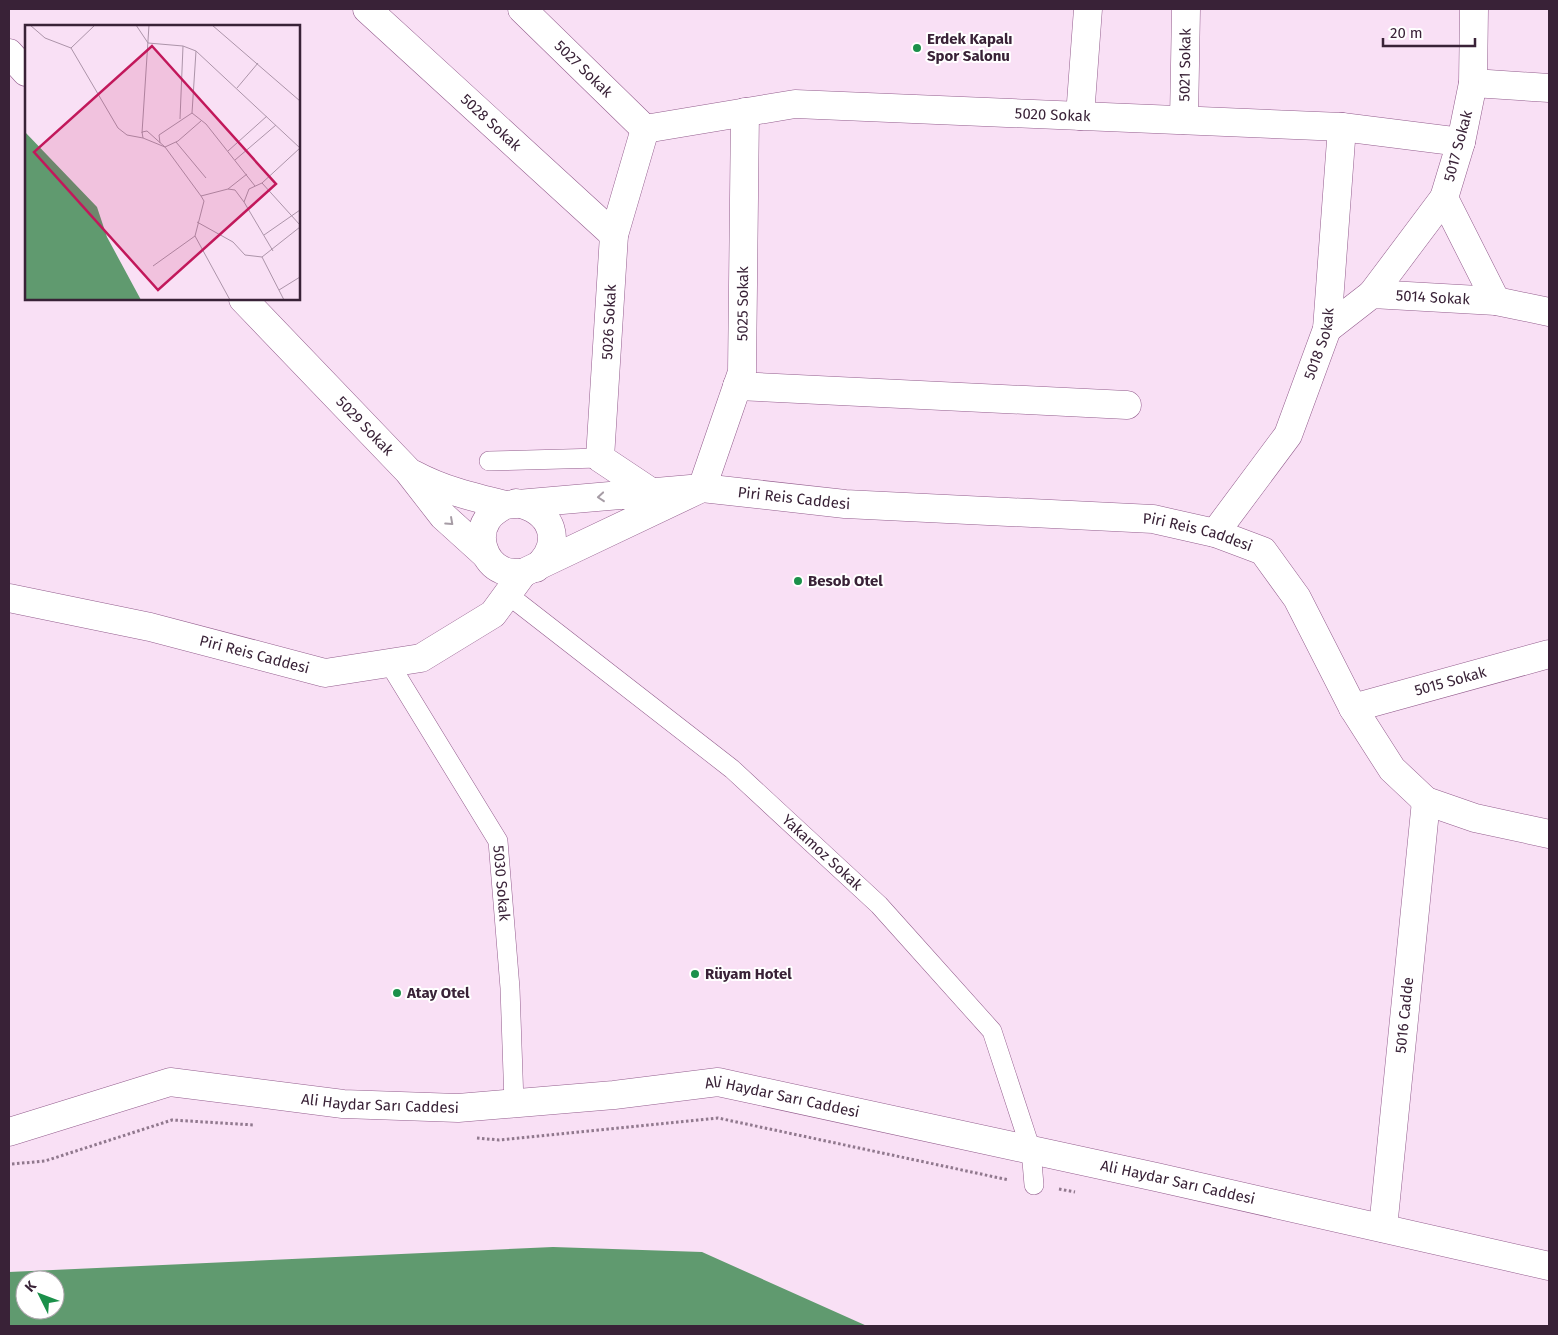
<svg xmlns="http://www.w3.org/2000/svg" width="1558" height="1335" font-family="'Fira Sans',sans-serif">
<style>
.water{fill:#609a6f;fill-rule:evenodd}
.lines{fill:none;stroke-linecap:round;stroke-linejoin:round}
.lane-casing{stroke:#935d8d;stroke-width:20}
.street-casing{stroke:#935d8d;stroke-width:29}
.secondary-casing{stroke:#935d8d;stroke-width:29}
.primary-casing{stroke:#935d8d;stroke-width:29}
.path{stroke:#90788d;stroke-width:3;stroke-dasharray:2.5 2.5;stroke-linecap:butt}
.lane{stroke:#fff;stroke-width:19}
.street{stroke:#fff;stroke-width:28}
.secondary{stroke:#fff;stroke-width:28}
.primary{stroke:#fff;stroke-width:28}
.oneway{stroke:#a69ca5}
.poi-dot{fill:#1b904a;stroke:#fff;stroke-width:2}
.labels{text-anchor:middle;stroke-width:4;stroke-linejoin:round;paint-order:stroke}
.poi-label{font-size:15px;font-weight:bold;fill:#392237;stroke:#fff;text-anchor:start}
.street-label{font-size:15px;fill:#392237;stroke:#fff}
.inset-road{fill:none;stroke:#ac94a9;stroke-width:1}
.view{fill:#c2185b;fill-opacity:0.15;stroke:#c2185b;stroke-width:2.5}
.inset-edge{fill:none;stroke:#392237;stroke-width:2.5}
</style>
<rect width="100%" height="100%" fill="#f9e0f5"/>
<path class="water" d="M553,1247L702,1252L867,1326H9V1272ZM25,1280H55V1310H25Z"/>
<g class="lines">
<defs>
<g id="lane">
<polyline points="489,461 600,458"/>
<path id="s1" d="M507,594L732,769L879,905L992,1031L1031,1150L1034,1185"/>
<path id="s2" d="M389,663L498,841L510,988L514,1103"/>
</g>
<g id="street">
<path id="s3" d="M367,9L614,235"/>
<path id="s4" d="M522,9L645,129"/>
<polyline points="1474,9 1473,83 1461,142 1444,198 1496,301"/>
<polyline points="1473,83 1549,88"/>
<polyline points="1080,116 1088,9"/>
<path id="s5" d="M1184,120L1186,9"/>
<path id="s6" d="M645,129L795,104L1342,127L1461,142"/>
<polyline points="645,129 614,235 600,458 651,492"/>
<polyline points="1372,294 1444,198"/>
<path id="s7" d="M1327,329L1372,294L1496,301L1549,312"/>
<polyline points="737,386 1127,405"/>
<path id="s8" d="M702,488L742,372L745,112"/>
<path id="s9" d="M1215,533L1288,435L1327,329L1342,127"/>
<path id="s10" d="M1353,708L1549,654"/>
<path id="s11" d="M9,1132L170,1082L343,1104L458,1108L614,1095L718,1082L1156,1177L1549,1266"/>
<path id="s12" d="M1383,1228L1426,801"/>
</g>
<g id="secondary">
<polyline points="9,53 26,72"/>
<path id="s13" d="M243,299L408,471L443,516L485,554"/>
<path d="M413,474C443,490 472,497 505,505"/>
<path id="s14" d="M9,598L150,627L325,673L421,658L493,614L523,573"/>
</g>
<g id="primary">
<path id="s15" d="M702,488L525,572C518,573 509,574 502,570C484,562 476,537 487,520C491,513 498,509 505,505L702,488L845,504L1153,519L1215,533L1263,551L1297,598L1353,708L1392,769L1426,801L1475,818L1549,834"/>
<path d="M516,503C552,509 565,543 536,568"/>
</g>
</defs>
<use href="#lane" class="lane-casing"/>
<use href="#street" class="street-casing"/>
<use href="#secondary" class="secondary-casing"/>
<use href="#primary" class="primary-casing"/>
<g class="path">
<polyline points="477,1138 499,1140 718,1118 1009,1180"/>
<polyline points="12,1164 45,1161 172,1120 254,1125"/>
<polyline points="1059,1189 1075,1192"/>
</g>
<use href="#lane" class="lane"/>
<use href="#street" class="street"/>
<use href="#secondary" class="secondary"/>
<use href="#primary" class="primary"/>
</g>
<defs><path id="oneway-chevron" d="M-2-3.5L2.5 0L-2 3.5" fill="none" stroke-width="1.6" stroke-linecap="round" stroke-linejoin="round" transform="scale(1.25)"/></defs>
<g class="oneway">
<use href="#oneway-chevron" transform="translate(601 497) rotate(175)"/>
<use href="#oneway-chevron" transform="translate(450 522) rotate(42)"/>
</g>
<g class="poi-dot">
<circle cx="917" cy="48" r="5"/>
<circle cx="798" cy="581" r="5"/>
<circle cx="695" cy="974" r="5"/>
<circle cx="397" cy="993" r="5"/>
</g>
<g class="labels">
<g class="poi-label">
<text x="927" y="44">Erdek Kapalı<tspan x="927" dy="17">Spor Salonu</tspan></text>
<text x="808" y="586">Besob Otel</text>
<text x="705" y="979">Rüyam Hotel</text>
<text x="407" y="998">Atay Otel</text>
</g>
<g class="street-label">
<text dy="5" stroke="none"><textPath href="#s5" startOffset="55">5021 Sokak</textPath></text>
<text dy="5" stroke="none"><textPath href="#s4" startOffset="86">5027 Sokak</textPath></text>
<text dy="5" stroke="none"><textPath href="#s6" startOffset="410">5020 Sokak</textPath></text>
<text dy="5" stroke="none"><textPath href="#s3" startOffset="168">5028 Sokak</textPath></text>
<text transform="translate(1458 146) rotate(-75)" y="5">5017 Sokak</text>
<text dy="5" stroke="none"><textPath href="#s7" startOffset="118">5014 Sokak</textPath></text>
<text dy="5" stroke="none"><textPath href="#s8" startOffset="191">5025 Sokak</textPath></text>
<text transform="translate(609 322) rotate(-87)" y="5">5026 Sokak</text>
<text dy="5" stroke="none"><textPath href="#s9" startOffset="219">5018 Sokak</textPath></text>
<text dy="5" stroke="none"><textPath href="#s13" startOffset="176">5029 Sokak</textPath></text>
<text dy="5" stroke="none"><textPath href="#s15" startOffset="592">Piri Reis Caddesi</textPath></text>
<text dy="5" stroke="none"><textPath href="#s15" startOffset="998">Piri Reis Caddesi</textPath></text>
<text dy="5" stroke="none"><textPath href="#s14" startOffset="252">Piri Reis Caddesi</textPath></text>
<text dy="5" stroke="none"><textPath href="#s10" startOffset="101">5015 Sokak</textPath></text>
<text dy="5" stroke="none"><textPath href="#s1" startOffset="408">Yakamoz Sokak</textPath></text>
<text dy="5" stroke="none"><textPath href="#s2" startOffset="251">5030 Sokak</textPath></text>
<text dy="5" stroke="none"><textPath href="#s12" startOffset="214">5016 Cadde</textPath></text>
<text dy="5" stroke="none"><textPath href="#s11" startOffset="785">Ali Haydar Sarı Caddesi</textPath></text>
<text dy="5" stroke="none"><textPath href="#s11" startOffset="380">Ali Haydar Sarı Caddesi</textPath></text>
<text dy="5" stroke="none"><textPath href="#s11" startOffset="1190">Ali Haydar Sarı Caddesi</textPath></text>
</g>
</g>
<g transform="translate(25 25)">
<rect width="275" height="275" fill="#f9e0f5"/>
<path d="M0,107L72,182L82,212L116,275H0Z" fill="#609a6f"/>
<path class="inset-road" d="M5,0L20,13L46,23L93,103L102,110L118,113M111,0L123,18L158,21L171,26L275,123M187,0L275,76M46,23L70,0M212,63L233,38M167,88L181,99L230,161M167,88L171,26M155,94L158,21M117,108L124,0M151,117L181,153M135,118L134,110L167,88M140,122L153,116L176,96M140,122L118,113L117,107L122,106L140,122L176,171L179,176L170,211L205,275M203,126L242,91M210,135L251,100M237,158L275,200M203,164L210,165L219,177L248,226M176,171L203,164L222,149M219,177L224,164L237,158L275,123M172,197L208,217L220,230L237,232M239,210L275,185M237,232L275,202M237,232L259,275M128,241L170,211M254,265L275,252"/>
<path class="view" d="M127,21L251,159L133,265L9,127Z"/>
<rect width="275" height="275" class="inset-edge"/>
</g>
<rect width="1558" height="1335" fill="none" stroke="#392237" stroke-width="20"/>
<g transform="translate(40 1295) rotate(312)"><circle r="24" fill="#ffffff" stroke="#b0a7af"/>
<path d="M0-4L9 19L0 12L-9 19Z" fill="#1b904a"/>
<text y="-8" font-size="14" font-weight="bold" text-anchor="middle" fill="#392237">K</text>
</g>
<path d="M1383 38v8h92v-8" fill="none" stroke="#392237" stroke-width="2.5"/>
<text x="1390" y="38" font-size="15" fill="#392237" stroke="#ffffff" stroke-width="4" paint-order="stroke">20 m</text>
</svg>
